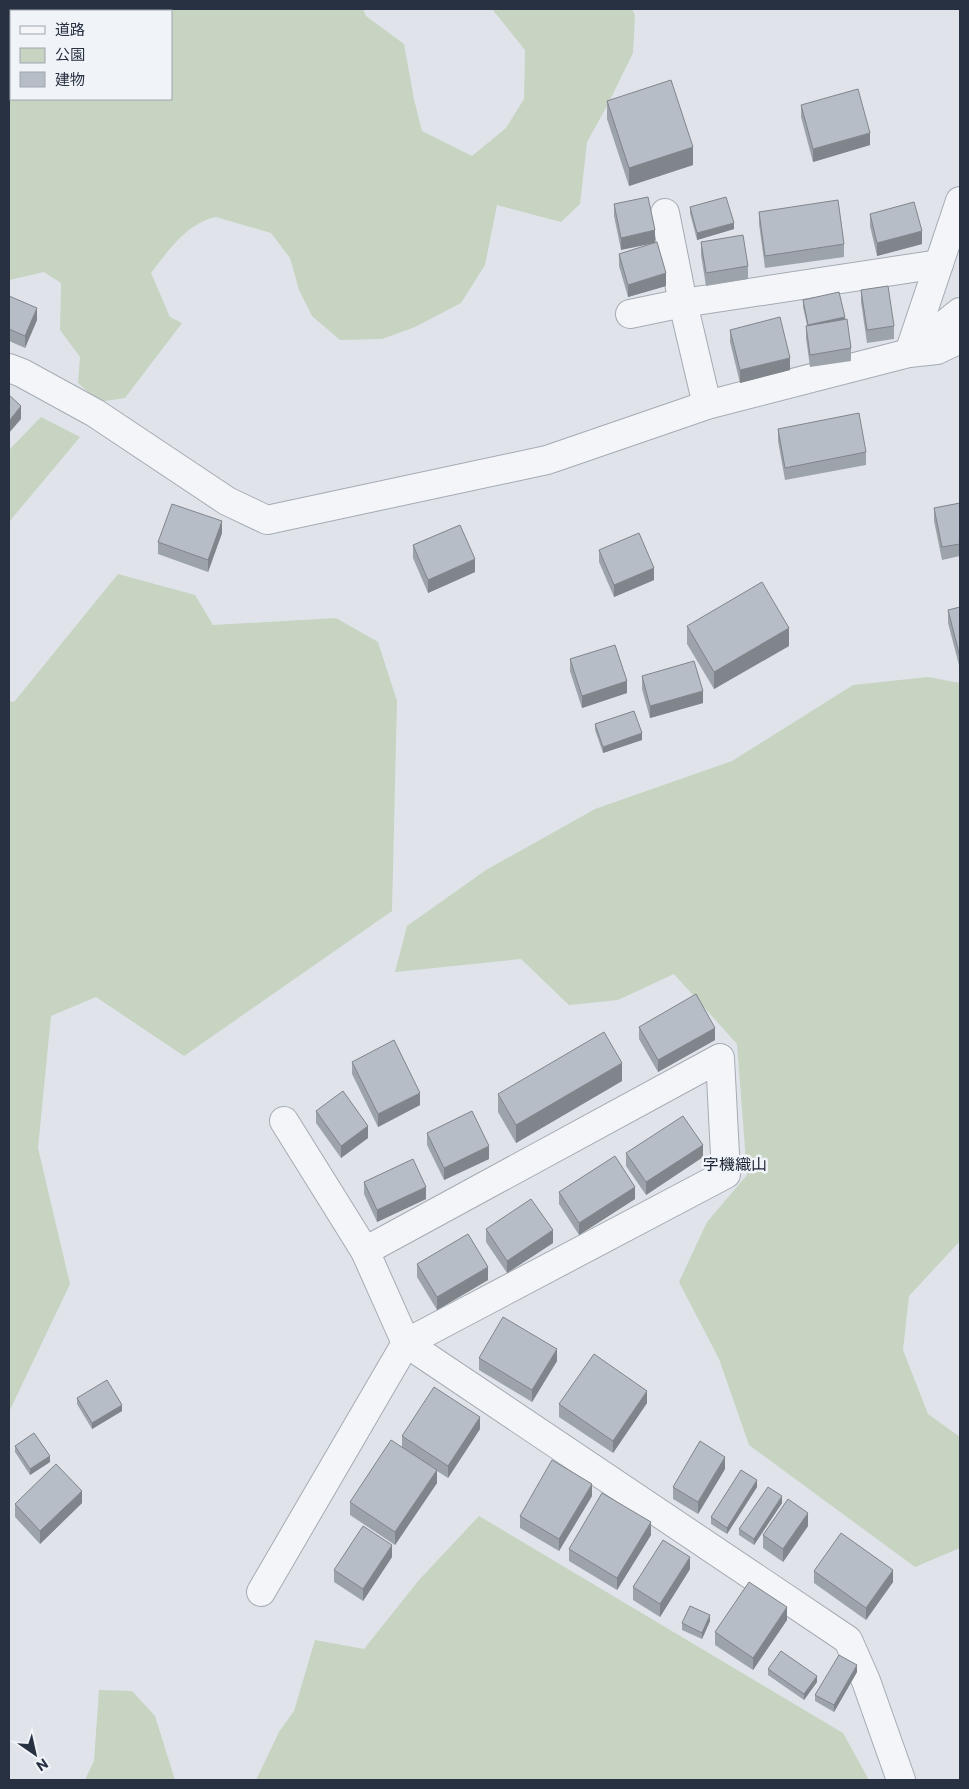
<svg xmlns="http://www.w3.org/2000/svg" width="969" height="1789" font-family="Commissioner,'Noto Sans JP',sans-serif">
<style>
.green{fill:#c6d4c1;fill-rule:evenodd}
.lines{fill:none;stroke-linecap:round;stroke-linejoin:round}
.street-casing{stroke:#a5abb4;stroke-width:30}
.street{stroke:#f3f5f8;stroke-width:28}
.wall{fill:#9da3ab}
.shaded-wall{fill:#80848b}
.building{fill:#b7bdc7;stroke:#80848b}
.labels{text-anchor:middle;stroke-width:5;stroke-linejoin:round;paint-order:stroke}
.quarter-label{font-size:16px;fill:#1a2233;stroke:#f0f3f7}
</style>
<rect width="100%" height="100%" fill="#e0e4ea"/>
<g class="green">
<path d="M9,9H363L366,16L404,44L414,99L422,131L472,156L506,128L524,99L525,50L492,9H632L635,15L633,53L607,106L587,142L580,204L561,222L497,205L485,265L461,303L415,327L382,339L340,340L312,316L299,290L290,258L271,233L216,217C187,223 168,251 151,273L170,317L182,323L125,398L99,402L78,383L80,357L60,330L61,283L44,272L9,280ZM11,11H171V99H11Z"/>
<polygon points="41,417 80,437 9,522 9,450"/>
<polygon points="118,574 195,595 213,625 336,618 378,642 397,701 392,911 184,1056 96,997 51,1016 38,1148 70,1284 9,1412 9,701 14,702"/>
<polygon points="928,677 960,683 960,1241 909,1296 903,1350 928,1414 960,1437 960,1548 915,1567 749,1445 719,1359 679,1282 707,1222 747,1175 737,1044 674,974 618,1000 569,1005 521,959 395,972 407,926 486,870 595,809 732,761 853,685"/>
<polygon points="479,1516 843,1733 869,1780 256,1780 279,1732 294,1711 315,1640 364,1649 419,1580"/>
<polygon points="99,1690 132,1691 155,1716 175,1780 85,1780 94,1761"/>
</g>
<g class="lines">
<defs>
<g id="street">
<polyline points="665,213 683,303 707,405"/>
<polyline points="630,314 683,303 939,264"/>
<polyline points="914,349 960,312"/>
<polyline points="909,353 960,201"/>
<polyline points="9,368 22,373 95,413 227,501 267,520 547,460 707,405 909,353 937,350 960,339"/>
<polyline points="284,1121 365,1251 406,1343 848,1640 866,1681 901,1780"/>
<polyline points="261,1592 406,1343 726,1174 720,1058 365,1251"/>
</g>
</defs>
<use href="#street" class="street-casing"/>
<use href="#street" class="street"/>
</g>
<g class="wall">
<polygon points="607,101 693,165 629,186 607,119"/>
<polygon points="801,105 870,145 813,162 801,117"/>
<polygon points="648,197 621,250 614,216 614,204"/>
<polygon points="690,207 734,229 697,240 690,213"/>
<polygon points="759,212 844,244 844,257 765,268 759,224"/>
<polygon points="870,214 922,244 877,256 870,226"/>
<polygon points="701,242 748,266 748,279 706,286 701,255"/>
<polygon points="619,254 666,286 628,297 619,266"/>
<polygon points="861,290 894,326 894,339 867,343 861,302"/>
<polygon points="9,296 37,320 25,348 9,341"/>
<polygon points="803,300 845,320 851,348 851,361 810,367 806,338 806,326 807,325 803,307"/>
<polygon points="730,330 790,370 740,383 730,342"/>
<polygon points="778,429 866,452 866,465 785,480 778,441"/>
<polygon points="960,503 960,556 942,560 934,521 934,508"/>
<polygon points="222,533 208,572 158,554 158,542"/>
<polygon points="413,545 475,572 428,593 413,558"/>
<polygon points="599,550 654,580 614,597 599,562"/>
<polygon points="960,607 960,669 948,623 948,610"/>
<polygon points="687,626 789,646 714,689 687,644"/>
<polygon points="570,659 627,693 582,708 570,671"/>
<polygon points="642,676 703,703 650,718 642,689"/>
<polygon points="595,724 642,740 603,753 595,730"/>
<polygon points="639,1027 715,1040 658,1072 639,1039"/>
<polygon points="352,1062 420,1105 378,1127 352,1074"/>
<polygon points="622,1081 516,1143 498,1112 498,1094"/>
<polygon points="316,1111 368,1138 341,1158 316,1123"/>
<polygon points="427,1133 489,1159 444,1180 427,1145"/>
<polygon points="626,1153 703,1157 646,1195 626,1166"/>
<polygon points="364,1182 426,1199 377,1222 364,1194"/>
<polygon points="559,1192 635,1199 579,1235 559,1204"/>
<polygon points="486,1229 553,1243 507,1273 486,1242"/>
<polygon points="417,1264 488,1280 437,1310 417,1277"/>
<polygon points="479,1358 557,1361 532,1402 479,1370"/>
<polygon points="77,1398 122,1411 92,1429 77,1404"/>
<polygon points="647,1403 613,1453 559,1417 559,1404"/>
<polygon points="480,1429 448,1478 437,1471 437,1483 395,1545 350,1515 350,1502 402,1447 402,1436"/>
<polygon points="15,1446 50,1462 30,1475 15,1452"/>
<polygon points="725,1469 698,1514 673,1499 673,1487"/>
<polygon points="757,1487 727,1534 711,1524 711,1517"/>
<polygon points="592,1496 559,1551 520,1528 520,1516"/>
<polygon points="82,1503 40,1544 15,1517 15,1504"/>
<polygon points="782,1503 754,1545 739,1535 739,1529"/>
<polygon points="808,1526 783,1562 763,1548 763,1535"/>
<polygon points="651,1535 617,1590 569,1561 569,1549"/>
<polygon points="392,1557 363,1601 334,1582 334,1570"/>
<polygon points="690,1569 660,1617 633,1600 633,1587"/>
<polygon points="814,1571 893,1582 866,1620 814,1583"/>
<polygon points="787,1620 753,1670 715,1645 715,1632"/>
<polygon points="710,1621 702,1639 682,1630 682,1623"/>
<polygon points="768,1669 817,1682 804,1700 768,1675"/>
<polygon points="857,1672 834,1712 815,1701 815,1695"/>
</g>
<g class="shaded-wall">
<polygon points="870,133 870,145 813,162 813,149"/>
<polygon points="693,147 693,165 629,186 629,168"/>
<polygon points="734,223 734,229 697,240 697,233"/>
<polygon points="655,230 655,243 621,250 621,238"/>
<polygon points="922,231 922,244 877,256 877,243"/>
<polygon points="666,273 666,286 628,297 628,285"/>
<polygon points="37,308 37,320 25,348 25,336"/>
<polygon points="845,317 845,324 808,325"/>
<polygon points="790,358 790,370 740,383 740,370"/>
<polygon points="21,406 21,419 9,433 9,421"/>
<polygon points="222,521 222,533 208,572 208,560"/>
<polygon points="475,559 475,572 428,593 428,580"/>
<polygon points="654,568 654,580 614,597 614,585"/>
<polygon points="789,628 789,646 714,689 714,672"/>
<polygon points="627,681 627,693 582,708 582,696"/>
<polygon points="703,691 703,703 650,718 650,706"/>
<polygon points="642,733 642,740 603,753 603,747"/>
<polygon points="715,1028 715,1040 658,1072 658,1060"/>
<polygon points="622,1063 622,1081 516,1143 516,1125"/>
<polygon points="420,1093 420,1105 378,1127 378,1114"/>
<polygon points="368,1126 368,1138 341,1158 341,1146"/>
<polygon points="703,1145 703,1157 646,1195 646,1182"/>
<polygon points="489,1146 489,1159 444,1180 444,1168"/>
<polygon points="426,1187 426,1199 377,1222 377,1210"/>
<polygon points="635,1187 635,1199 579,1235 579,1223"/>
<polygon points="553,1230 553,1243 507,1273 507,1261"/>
<polygon points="488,1267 488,1280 437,1310 437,1297"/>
<polygon points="557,1349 557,1361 532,1402 532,1390"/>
<polygon points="647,1391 647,1403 613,1453 613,1441"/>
<polygon points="122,1405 122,1411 92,1429 92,1423"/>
<polygon points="480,1417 480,1429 448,1478 448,1466"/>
<polygon points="50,1456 50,1462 30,1475 30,1469"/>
<polygon points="725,1457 725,1469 698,1514 698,1502"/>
<polygon points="437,1470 437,1483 395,1545 395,1532"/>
<polygon points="757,1480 757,1487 727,1534 727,1528"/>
<polygon points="592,1484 592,1496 559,1551 559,1539"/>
<polygon points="82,1491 82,1503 40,1544 40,1531"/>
<polygon points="782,1496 782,1503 754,1545 754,1539"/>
<polygon points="808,1513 808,1526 783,1562 783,1549"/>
<polygon points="651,1522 651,1535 617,1590 617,1578"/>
<polygon points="392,1545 392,1557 363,1601 363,1589"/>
<polygon points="690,1557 690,1569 660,1617 660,1604"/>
<polygon points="893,1570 893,1582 866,1620 866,1608"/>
<polygon points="787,1607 787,1620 753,1670 753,1658"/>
<polygon points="710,1615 710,1621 702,1639 702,1633"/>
<polygon points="857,1665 857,1672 834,1712 834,1705"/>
<polygon points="817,1676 817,1682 804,1700 804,1694"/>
</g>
<g class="building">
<polygon points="671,80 693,147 629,168 607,101"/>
<polygon points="858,89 870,133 813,149 801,105"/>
<polygon points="648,197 655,230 621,238 614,204"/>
<polygon points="726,197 734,223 697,233 690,207"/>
<polygon points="838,200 844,244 765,256 759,212"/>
<polygon points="914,202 922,231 877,243 870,214"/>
<polygon points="743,235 748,266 706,273 701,242"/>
<polygon points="657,242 666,273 628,285 619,254"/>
<polygon points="888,286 894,326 867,330 861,290"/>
<polygon points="839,292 845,317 808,325 803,300"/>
<polygon points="9,296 37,308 25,336 9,329"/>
<polygon points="780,317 790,358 740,370 730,330"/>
<polygon points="847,319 851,348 810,355 806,326"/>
<polygon points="9,395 21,406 9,421"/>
<polygon points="859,413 866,452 785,468 778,429"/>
<polygon points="960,503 960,544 942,547 934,508"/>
<polygon points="172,504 222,521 208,560 158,542"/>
<polygon points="460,525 475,559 428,580 413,545"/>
<polygon points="639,533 654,568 614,585 599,550"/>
<polygon points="762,582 789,628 714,672 687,626"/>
<polygon points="960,607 960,657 948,610"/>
<polygon points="615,645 627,681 582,696 570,659"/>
<polygon points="694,661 703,691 650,706 642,676"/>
<polygon points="634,711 642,733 603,747 595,724"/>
<polygon points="696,994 715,1028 658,1060 639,1027"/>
<polygon points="604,1032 622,1063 516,1125 498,1094"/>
<polygon points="394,1040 420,1093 378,1114 352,1062"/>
<polygon points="343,1091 368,1126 341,1146 316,1111"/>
<polygon points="472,1111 489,1146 444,1168 427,1133"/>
<polygon points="683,1116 703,1145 646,1182 626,1153"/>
<polygon points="615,1156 635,1187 579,1223 559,1192"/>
<polygon points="413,1159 426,1187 377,1210 364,1182"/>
<polygon points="531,1199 553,1230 507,1261 486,1229"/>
<polygon points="468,1234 488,1267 437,1297 417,1264"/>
<polygon points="503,1317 557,1349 532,1390 479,1358"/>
<polygon points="594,1354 647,1391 613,1441 559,1404"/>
<polygon points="107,1380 122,1405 92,1423 77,1398"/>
<polygon points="434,1387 480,1417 448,1466 402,1436"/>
<polygon points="34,1433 50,1456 30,1469 15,1446"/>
<polygon points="391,1440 437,1470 395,1532 350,1502"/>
<polygon points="700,1441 725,1457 698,1502 673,1487"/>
<polygon points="552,1460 592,1484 559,1539 520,1516"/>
<polygon points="56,1464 82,1491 40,1531 15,1504"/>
<polygon points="741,1470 757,1480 727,1528 711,1517"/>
<polygon points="768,1487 782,1496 754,1539 739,1529"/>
<polygon points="602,1493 651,1522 617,1578 569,1549"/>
<polygon points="788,1499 808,1513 783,1549 763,1535"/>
<polygon points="363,1526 392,1545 363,1589 334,1570"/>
<polygon points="841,1533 893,1570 866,1608 814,1571"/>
<polygon points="663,1540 690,1557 660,1604 633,1587"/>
<polygon points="749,1582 787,1607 753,1658 715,1632"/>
<polygon points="690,1606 710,1615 702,1633 682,1623"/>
<polygon points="781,1651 817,1676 804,1694 768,1669"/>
<polygon points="839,1655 857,1665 834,1705 815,1695"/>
</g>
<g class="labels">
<g class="quarter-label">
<text x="735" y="1170">字機織山</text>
</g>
</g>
<rect width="969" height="1789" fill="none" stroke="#283142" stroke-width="20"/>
<rect x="10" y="10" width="162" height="90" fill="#f0f3f7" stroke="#a0a5af"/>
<rect x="20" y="26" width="25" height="8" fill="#f3f5f8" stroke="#a0a5af"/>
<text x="55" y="35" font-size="15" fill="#283142">道路</text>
<rect x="20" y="48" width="25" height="15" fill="#c6d4c1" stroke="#a0a5af"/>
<text x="55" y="60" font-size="15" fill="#283142">公園</text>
<rect x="20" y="72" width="25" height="15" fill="#b7bdc7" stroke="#a0a5af"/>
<text x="55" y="85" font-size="15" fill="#283142">建物</text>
<g transform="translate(35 1754) rotate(146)" stroke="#f0f3f7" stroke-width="4" paint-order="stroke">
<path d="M0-4L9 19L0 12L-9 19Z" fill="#283142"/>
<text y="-8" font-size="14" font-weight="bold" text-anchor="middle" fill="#283142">N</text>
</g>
</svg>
